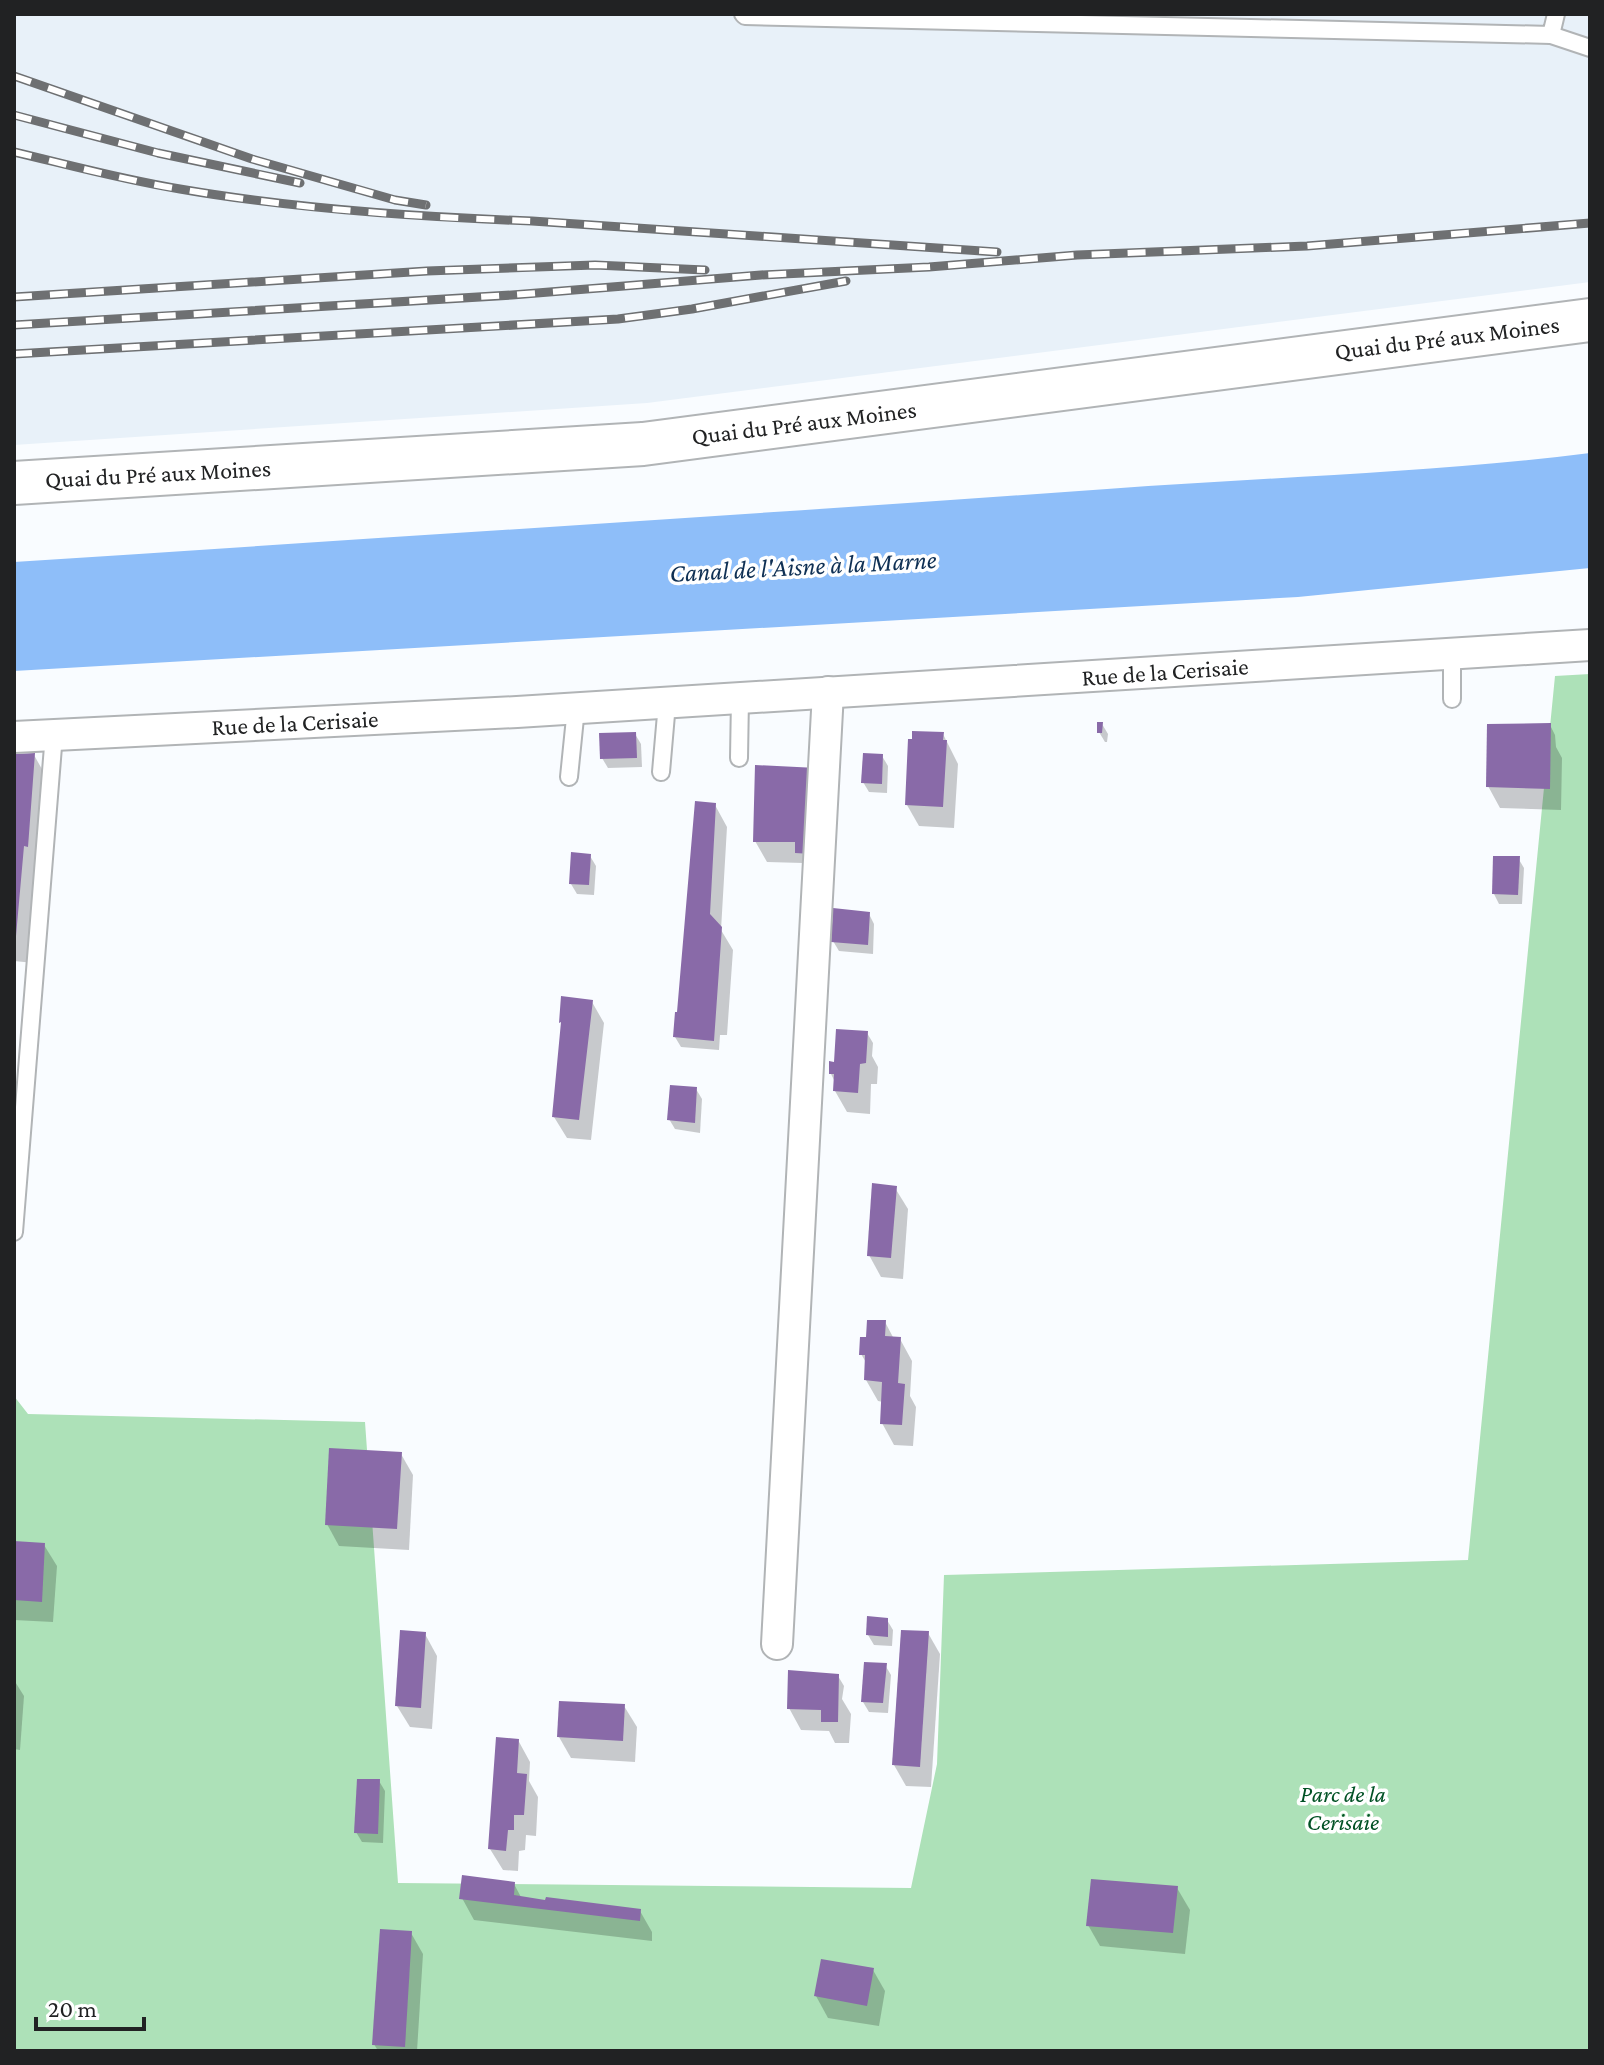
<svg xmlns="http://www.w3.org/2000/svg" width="1604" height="2065" font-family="'Crimson Pro',serif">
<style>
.built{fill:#e8f1f9}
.green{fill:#ade1b8}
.water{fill:#8ebef9}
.shadow{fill:#0003}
.building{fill:#896aa8}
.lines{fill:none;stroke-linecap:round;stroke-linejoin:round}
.lane-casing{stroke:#b1b4b6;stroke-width:20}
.street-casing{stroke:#b1b4b6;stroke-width:34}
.secondary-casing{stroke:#b1b4b6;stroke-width:46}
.lane{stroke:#fff;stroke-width:16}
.street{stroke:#fff;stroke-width:30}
.secondary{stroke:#fff;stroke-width:42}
.rail-casing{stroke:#6e7072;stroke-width:9}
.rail{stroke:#fff;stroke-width:6;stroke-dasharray:18;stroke-linecap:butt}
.labels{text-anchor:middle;stroke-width:7;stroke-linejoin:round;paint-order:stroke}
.street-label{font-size:24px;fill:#212223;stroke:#fff}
.park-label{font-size:24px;font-style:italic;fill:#005124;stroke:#fff}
.water-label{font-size:26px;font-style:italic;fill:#0f3054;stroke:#fff}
</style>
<rect width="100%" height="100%" fill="#f9fcff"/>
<polygon class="built" points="14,14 1590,14 1590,282 647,403 14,445"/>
<polygon class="green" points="1590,674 1590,2051 14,2051 14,1396 28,1414 365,1422 398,1883 911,1888 937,1764 944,1575 1468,1560 1555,676"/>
<path class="water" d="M1590,453V568L1298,597L14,671V562C378,538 743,515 1107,489C1268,477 1430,473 1590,453Z"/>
<g class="shadow">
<polygon points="1102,724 1108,734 1107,742 1105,742 1099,732"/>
<polygon points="1550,725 1555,735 1556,747 1562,758 1561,810 1500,808 1488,786"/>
<polygon points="635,734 641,744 642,767 608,768 602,758"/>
<polygon points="943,734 958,764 954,828 919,826 907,805"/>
<polygon points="34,755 52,787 34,963 14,961 14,756"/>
<polygon points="882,756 888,766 887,793 869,792 863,782"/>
<polygon points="757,767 823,875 809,874 803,863 767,862 755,841"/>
<polygon points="715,805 727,827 721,930 733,950 727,1035 720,1035 719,1050 681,1047 675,1037"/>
<polygon points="590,856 596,866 594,895 577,894 571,884"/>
<polygon points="1518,858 1524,868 1522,904 1499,904 1494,894"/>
<polygon points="869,914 874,924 873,954 839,951 833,941"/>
<polygon points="592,1002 604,1023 591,1140 567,1138 554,1117 563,1026 561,1022"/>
<polygon points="867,1033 873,1043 872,1056 878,1067 877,1084 871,1084 870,1114 847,1112 835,1091 835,1082 831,1074 836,1064"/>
<polygon points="696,1089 702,1099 700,1133 675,1129 669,1119"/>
<polygon points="895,1188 908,1209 903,1279 881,1277 869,1255"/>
<polygon points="885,1322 894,1339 900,1339 912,1361 910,1396 916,1407 913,1446 894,1445 882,1423 883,1402 878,1401 866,1380 867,1364 861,1354 868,1339"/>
<polygon points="401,1454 413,1475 409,1550 339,1546 327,1524"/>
<polygon points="14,1543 44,1545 57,1566 53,1622 14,1620"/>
<polygon points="887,1620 893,1630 892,1646 874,1645 868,1635"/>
<polygon points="928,1633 940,1654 931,1787 906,1786 894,1765"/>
<polygon points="425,1634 437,1656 432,1729 410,1727 397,1706"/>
<polygon points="885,1665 891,1675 888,1713 869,1712 863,1702"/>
<polygon points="838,1676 844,1686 842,1699 851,1714 849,1743 835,1743 829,1731 801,1730 789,1708"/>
<polygon points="14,1680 24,1696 20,1750 14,1749"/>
<polygon points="624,1706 637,1727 635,1762 571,1758 559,1737"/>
<polygon points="518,1740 530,1762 529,1781 538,1797 536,1836 526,1835 525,1850 519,1851 518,1871 503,1870 490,1849"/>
<polygon points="379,1781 385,1791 383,1843 362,1842 356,1832"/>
<polygon points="514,1884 522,1899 640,1911 652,1932 652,1941 474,1920 462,1898"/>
<polygon points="1177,1888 1190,1910 1185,1954 1100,1946 1088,1925"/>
<polygon points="411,1933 423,1954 417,2051 378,2051 374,2044"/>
<polygon points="873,1970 885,1991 879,2026 828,2018 816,1996"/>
</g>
<g class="building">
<polygon points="1097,722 1103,722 1102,733 1097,733"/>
<polygon points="1551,723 1550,789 1486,787 1487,724"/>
<polygon points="912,731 944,732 943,740 947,740 943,807 905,805 908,739 912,739"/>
<polygon points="636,732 637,758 600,759 599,733"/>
<polygon points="35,753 28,847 24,846 16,936 14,936 14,754"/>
<polygon points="863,753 883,754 882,784 861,783"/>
<polygon points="755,765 817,768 812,854 795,853 795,842 753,842"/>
<polygon points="695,801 716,803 710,914 722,927 714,1041 673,1037 675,1012 677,1012"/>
<polygon points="571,852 591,854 589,885 569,884"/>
<polygon points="1493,856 1520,856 1518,895 1492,894"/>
<polygon points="833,908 870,912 868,945 831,942"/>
<polygon points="561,996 593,1000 579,1120 552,1117 561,1022 559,1023"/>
<polygon points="836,1029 868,1031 866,1063 860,1064 858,1093 833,1091 834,1074 829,1074 829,1061 834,1062"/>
<polygon points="670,1085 697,1087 695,1123 667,1120"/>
<polygon points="872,1183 897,1186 891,1258 867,1256"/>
<polygon points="867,1320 886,1320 885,1336 901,1337 898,1383 905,1384 902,1425 880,1424 882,1382 864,1380 865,1355 859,1355 860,1337 866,1337"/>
<polygon points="329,1448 402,1452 397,1529 325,1525"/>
<polygon points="14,1541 45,1543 42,1602 14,1600"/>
<polygon points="867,1616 888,1618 888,1637 866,1635"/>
<polygon points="400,1630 426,1632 421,1708 395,1706"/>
<polygon points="901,1630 929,1631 920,1767 892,1765"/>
<polygon points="864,1662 887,1663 883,1703 861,1702"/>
<polygon points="788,1670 839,1674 838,1722 821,1722 821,1710 787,1709"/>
<polygon points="559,1701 625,1704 623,1741 557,1737"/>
<polygon points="496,1737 519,1739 517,1773 527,1774 524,1815 514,1815 514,1830 508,1830 506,1851 488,1849"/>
<polygon points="357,1779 380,1779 378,1834 354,1833"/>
<polygon points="462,1875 515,1882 514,1895 545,1900 546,1897 641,1909 640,1921 459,1899"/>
<polygon points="1091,1879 1178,1886 1173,1933 1086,1926"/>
<polygon points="380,1929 412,1931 405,2047 372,2045"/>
<polygon points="821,1959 874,1968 867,2006 814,1996"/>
</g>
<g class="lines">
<defs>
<g id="lane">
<polyline points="743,14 745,16 1551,35 1556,14"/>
<polyline points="1551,35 1590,48"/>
<polyline points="1452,654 1452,699"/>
<polyline points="739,758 740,698"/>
<polyline points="661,772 667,703"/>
<polyline points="569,777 576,708"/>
<polyline points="14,1232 54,734"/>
</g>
<g id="street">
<polyline points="14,737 517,712 1590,645"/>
<polyline points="777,1644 828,692"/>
</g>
<polyline id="secondary" points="14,483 643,444 1590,320"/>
</defs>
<use href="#lane" class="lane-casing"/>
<use href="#street" class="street-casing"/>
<use href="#secondary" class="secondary-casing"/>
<use href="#lane" class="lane"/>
<use href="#street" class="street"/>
<use href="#secondary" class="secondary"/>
<defs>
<g id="rail">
<polyline points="14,76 252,159 395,200 426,205"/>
<polyline points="14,115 158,153 300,183"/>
<path d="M14,152C69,165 124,180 180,189C296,209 415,217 532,221L997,252"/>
<polyline points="14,297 427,271 595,265 705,270"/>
<polyline points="14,325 512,295 761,275 929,267 1077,255 1307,246 1590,223"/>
<polyline points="14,354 618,319 692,309 846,281"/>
</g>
</defs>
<use href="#rail" class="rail-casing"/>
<use href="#rail" class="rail"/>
</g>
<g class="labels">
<g class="street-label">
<text transform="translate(1447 338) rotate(-7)" y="8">Quai du Pré aux Moines</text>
<text transform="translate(804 423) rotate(-7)" y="8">Quai du Pré aux Moines</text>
<text transform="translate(158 474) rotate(-3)" y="8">Quai du Pré aux Moines</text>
<text transform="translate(1165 672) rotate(-4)" y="8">Rue de la Cerisaie</text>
<text transform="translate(295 723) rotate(-3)" y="8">Rue de la Cerisaie</text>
</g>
<g class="park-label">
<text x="1343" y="1802">Parc de la<tspan x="1343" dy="28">Cerisaie</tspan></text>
</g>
<g class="water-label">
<text transform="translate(803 566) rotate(-3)" y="9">Canal de l'Aisne à la Marne</text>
</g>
</g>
<rect width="1604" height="2065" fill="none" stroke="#212223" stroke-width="32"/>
<path d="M36 2017v12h108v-12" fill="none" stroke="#212223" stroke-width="4"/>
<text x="48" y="2017" font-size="24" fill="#212223" stroke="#ffffff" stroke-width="6" paint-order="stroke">20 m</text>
</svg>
